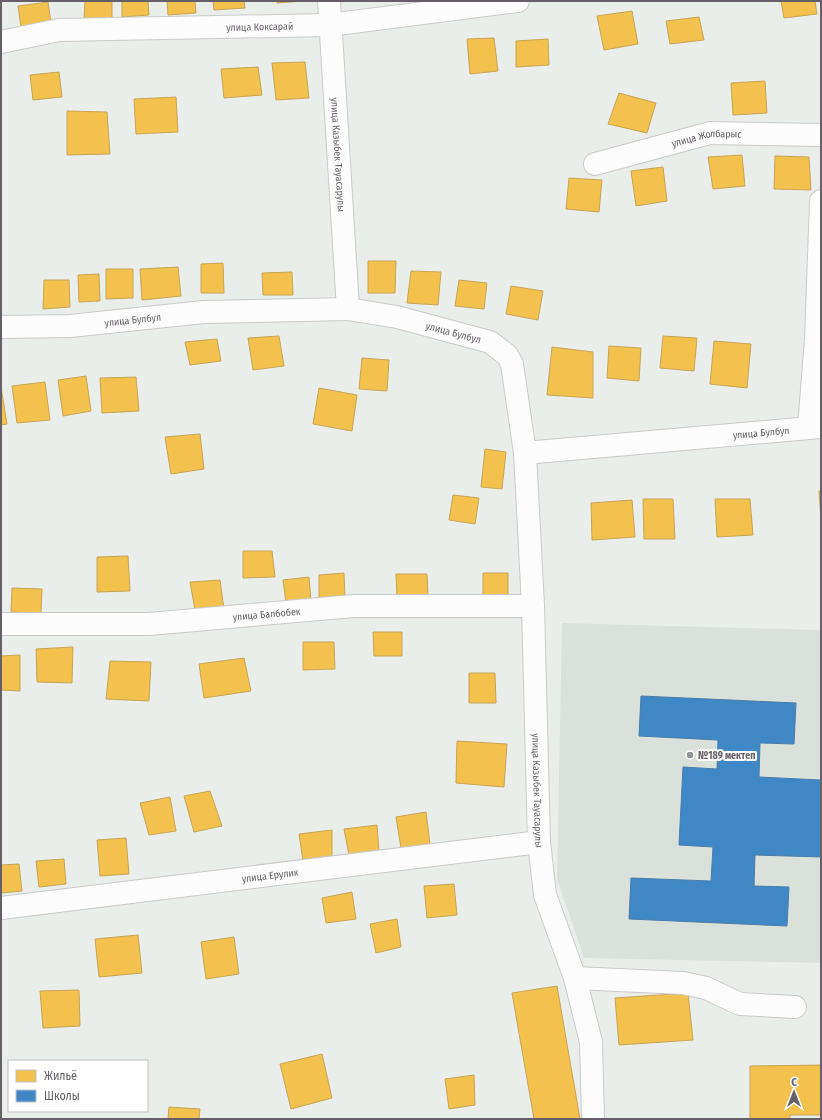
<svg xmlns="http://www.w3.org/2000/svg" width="822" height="1120" font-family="'Fira Sans Condensed',sans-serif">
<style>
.education{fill:#dae1db}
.homes{fill:#f2c14e;stroke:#c8a456}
.schools{fill:#3f88c5;stroke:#4b7ca9}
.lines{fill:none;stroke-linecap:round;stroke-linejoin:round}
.minor-casing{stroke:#cacaca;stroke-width:24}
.minor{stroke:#fcfcfc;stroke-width:22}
.poi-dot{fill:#949195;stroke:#fff;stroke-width:1.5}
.labels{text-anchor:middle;stroke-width:4;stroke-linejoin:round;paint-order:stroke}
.street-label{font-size:10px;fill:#665f67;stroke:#fff}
.poi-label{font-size:10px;font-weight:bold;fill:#665f67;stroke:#fff;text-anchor:start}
</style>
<rect width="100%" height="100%" fill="#eaeeea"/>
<polygon class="education" points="562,623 821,630 821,963 584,958 557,879"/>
<g class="homes">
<polygon points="85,1 112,1 112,19 84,20"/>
<polygon points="122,1 148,1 149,15 122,17"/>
<polygon points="167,1 195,1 196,13 168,15"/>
<polygon points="213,1 244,1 245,8 214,10"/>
<polygon points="277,1 304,1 277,3"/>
<polygon points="781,1 815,1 817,14 784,18"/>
<polygon points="48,2 51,23 21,27 18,6"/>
<polygon points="632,11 638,44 604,50 597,16"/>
<polygon points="699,17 704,40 670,44 666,21"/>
<polygon points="494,38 498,71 470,74 467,39"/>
<polygon points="548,39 549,65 516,67 516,41"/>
<polygon points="305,62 309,98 276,100 272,63"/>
<polygon points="258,67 262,95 224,98 221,69"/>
<polygon points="59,72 62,97 33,100 30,75"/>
<polygon points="765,81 767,113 733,115 731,83"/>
<polygon points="619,93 656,103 647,133 608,124"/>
<polygon points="176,97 178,132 136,134 134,99"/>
<polygon points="67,111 107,112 110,154 67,155"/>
<polygon points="742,155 745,186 713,189 708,157"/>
<polygon points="775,156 809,157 811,190 774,189"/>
<polygon points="663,167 667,201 636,206 631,171"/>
<polygon points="569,178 602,180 599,212 566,209"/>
<polygon points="368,261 396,261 395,293 368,293"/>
<polygon points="223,263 224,293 201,293 201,264"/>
<polygon points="178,267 181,296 142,300 140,269"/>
<polygon points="106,269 133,269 133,298 106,299"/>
<polygon points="411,271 441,272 438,305 407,303"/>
<polygon points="292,272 293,295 263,295 262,273"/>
<polygon points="99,274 100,301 79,302 78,275"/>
<polygon points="44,280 69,280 70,307 43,309"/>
<polygon points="459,280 487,283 484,309 455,306"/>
<polygon points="511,286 543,291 538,320 506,314"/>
<polygon points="279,336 284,366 253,370 248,338"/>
<polygon points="663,336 697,338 694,371 660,368"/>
<polygon points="217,339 221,361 190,365 185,342"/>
<polygon points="714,341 751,344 747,388 710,384"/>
<polygon points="609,346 641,348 639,381 607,378"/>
<polygon points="552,347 593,352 593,398 547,395"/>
<polygon points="362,358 389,360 387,391 359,389"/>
<polygon points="86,376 91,411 63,416 58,380"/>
<polygon points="136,377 139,411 102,413 100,378"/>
<polygon points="45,382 50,420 17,423 12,386"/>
<polygon points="1,387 7,424 1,425"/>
<polygon points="319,388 357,395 352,431 313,424"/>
<polygon points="200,434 204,469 171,474 165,437"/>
<polygon points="485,449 506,452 502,489 481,487"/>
<polygon points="819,491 821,491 821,521"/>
<polygon points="453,495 479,498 475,524 449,520"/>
<polygon points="643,499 673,499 675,539 644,539"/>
<polygon points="715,499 750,499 753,535 717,537"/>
<polygon points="632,500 635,537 592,540 591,503"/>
<polygon points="243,551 272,551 275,577 243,578"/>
<polygon points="128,556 130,591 97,592 97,557"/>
<polygon points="344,573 345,599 319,600 319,575"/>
<polygon points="483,573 508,573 508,599 483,598"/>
<polygon points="396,574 427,574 428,597 397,597"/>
<polygon points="309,577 311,601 286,603 283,580"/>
<polygon points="220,580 224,609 195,610 190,582"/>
<polygon points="12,588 42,589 41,613 11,612"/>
<polygon points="373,632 402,632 402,656 374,656"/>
<polygon points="303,642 334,642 335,669 303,670"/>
<polygon points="73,647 72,683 37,682 36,649"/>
<polygon points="20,655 20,691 1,690 1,656"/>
<polygon points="244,658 251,691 204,698 199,664"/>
<polygon points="110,661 151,662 149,701 106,699"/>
<polygon points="469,673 495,673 496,703 469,703"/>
<polygon points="457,741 507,744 504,787 456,783"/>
<polygon points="210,791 222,826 194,832 184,796"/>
<polygon points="170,797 176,831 149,835 140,803"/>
<polygon points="426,812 430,844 401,848 396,817"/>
<polygon points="377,825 379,852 349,855 344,829"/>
<polygon points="332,830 332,856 303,861 299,834"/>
<polygon points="126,838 129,874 100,876 97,840"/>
<polygon points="64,859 66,884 39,887 36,861"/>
<polygon points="19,864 22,891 1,893 1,865"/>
<polygon points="454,884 457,915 427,918 424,886"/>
<polygon points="352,892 356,919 326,923 322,898"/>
<polygon points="397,919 401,947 376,953 370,924"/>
<polygon points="138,935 142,973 99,977 95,939"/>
<polygon points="234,937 239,974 206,979 201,942"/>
<polygon points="557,986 580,1119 534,1119 512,993"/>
<polygon points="79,990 80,1026 43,1028 40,991"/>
<polygon points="688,993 693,1040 619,1045 615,998"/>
<polygon points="322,1054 332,1098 291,1109 280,1064"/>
<polygon points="821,1065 821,1115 790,1115 790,1119 750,1119 750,1066"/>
<polygon points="474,1075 475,1105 449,1109 445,1079"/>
<polygon points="169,1107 200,1109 199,1119 168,1119"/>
</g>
<polygon class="schools" points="641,696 796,703 794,744 760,743 759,777 821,780 821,857 755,855 754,886 789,887 787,926 629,919 631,878 711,881 713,847 679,845 683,767 717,769 718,740 639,736"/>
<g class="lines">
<defs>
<g id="minor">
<path id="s1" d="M329,1L348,309"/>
<path id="s2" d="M1,42L59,30L329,25L518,1"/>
<path id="s3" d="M595,164L710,133L821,135"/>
<path id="s4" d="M1,327L70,326L204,312L348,309L397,317L490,342L507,355L512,364L525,453L533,606L539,842L545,895L575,978L591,1042L593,1119"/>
<polyline points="809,427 816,339 821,201"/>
<path id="s5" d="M525,453L821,427"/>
<path id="s6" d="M1,624H149L354,606H533"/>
<path id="s7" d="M1,908L539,842"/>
<polyline points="575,978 683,983 706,988 740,1004 795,1007"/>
</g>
</defs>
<use href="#minor" class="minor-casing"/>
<use href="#minor" class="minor"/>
</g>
<circle class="poi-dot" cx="690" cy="755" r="4"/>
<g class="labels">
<g class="street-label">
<text dy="4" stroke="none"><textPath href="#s2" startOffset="260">улица Коксарай</textPath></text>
<text dy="4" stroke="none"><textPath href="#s3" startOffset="115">улица Жолбарыс</textPath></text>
<text dy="4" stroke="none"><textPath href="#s1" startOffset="154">улица Казыбек Тауасарулы</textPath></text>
<text dy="4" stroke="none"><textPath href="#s4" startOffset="132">улица Булбул</textPath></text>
<text dy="4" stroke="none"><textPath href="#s4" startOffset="456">улица Булбул</textPath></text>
<text dy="4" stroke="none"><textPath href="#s5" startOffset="237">улица Булбул</textPath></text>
<text dy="4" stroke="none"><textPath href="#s6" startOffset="266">улица Балбобек</textPath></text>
<text dy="4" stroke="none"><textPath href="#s4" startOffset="953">улица Казыбек Тауасарулы</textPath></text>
<text dy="4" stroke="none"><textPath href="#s7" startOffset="271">улица Ерулик</textPath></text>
</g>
<g class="poi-label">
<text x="698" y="759">№189 мектеп</text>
</g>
</g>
<rect width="822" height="1120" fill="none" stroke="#665f67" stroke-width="4"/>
<rect x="8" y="1060" width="140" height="52" fill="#ffffff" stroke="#c2bfc2"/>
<rect x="16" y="1070" width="20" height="12" fill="#f2c14e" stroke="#c2bfc2"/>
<text x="44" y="1080" font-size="12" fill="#665f67">Жильё</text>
<rect x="16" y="1090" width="20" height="12" fill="#3f88c5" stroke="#c2bfc2"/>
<text x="44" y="1100" font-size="12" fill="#665f67">Школы</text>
<g transform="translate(794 1092)" stroke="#ffffff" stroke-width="3" paint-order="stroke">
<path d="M0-3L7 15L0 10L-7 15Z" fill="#665f67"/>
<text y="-6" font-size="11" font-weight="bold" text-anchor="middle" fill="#665f67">С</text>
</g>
</svg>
